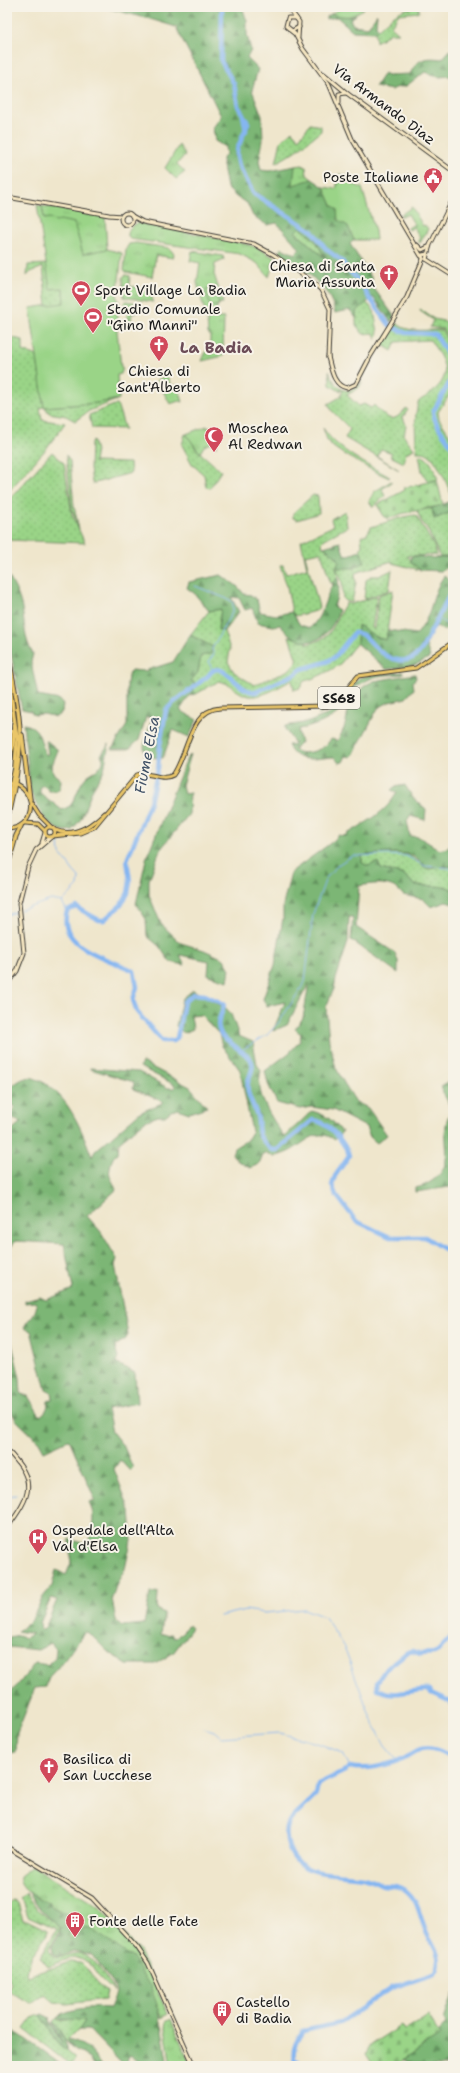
<svg xmlns="http://www.w3.org/2000/svg" width="460" height="2073" font-family="'Shantell Sans',sans-serif">
<style>
.grass{fill:url(#grass-dots);stroke:#5b7852}
.forest{fill:url(#forest-firs);stroke:#4c6948;fill-rule:evenodd}
.cemetery{fill:url(#cemetery-stones);stroke:#5b7852}
.park{fill:url(#park-tufts);stroke:#5b7852}
.pitch{fill:#9ad487;stroke:#5b7852}
.lines{fill:none;stroke-linecap:round;stroke-linejoin:round}
.stream{stroke:#85b6f1;stroke-width:1}
.river{stroke:#85b6f1;stroke-width:4.5}
.secondary-casing{stroke:#3c3a36;stroke-width:5}
.primary-casing{stroke:#3c3a36;stroke-width:5}
.motorway-casing{stroke:#3c3a36;stroke-width:5.5}
.secondary{stroke:#f7e8c3;stroke-width:3}
.primary{stroke:#eac669;stroke-width:3}
.motorway{stroke:#eac669;stroke-width:3.5}
.labels{text-anchor:middle;stroke-width:4;stroke-linejoin:round;paint-order:stroke}
.shield{fill:#f7f3e8;stroke:#5e5c59;stroke-width:1}
.shield-label{font-size:13px;font-weight:bold;fill:#1c1c1c}
.street-label{font-size:14px;fill:#1c1c1c;stroke:#f7f3e8}
.poi-label{font-size:14px;fill:#1c1c1c;stroke:#f7f3e8;text-anchor:start}
.water-label{font-size:15px;font-style:italic;fill:#415267;stroke:#f7f3e8}
.quarter-label{font-size:16px;font-weight:bold;fill:#6b4c57;stroke:#f7f3e8}
</style>
<defs>
<pattern id="grass-dots" width="8" height="8" patternUnits="userSpaceOnUse"><rect width="8" height="8" fill="#9ad487"/><path d="M2 2h.1M6 6h.1" fill="none" stroke="#84b574" stroke-width="1.8" stroke-linecap="round"/></pattern>
<pattern id="forest-firs" width="22" height="20" patternUnits="userSpaceOnUse"><rect width="22" height="20" fill="#7bb674"/><path d="M5 1l3.5 6h-7zM16 11l3.5 6h-7z" fill="#64935e"/></pattern>
<pattern id="cemetery-stones" width="16" height="16" patternUnits="userSpaceOnUse"><rect width="16" height="16" fill="#9ad487"/><path d="M2 7V4a2 2 0 0 1 4 0v3zM10 15v-3a2 2 0 0 1 4 0v3z" fill="#84b574"/></pattern>
<pattern id="park-tufts" width="24" height="20" patternUnits="userSpaceOnUse"><rect width="24" height="20" fill="#9ad487"/><path d="M3 7l-1-3M5 7V3M7 7l1-3M15 17l-1-3M17 17v-4M19 17l1-3" fill="none" stroke="#84b574"/></pattern>
</defs>
<rect width="100%" height="100%" fill="#f7f3e8"/>
<filter id="ink" filterUnits="userSpaceOnUse"><feTurbulence type="fractalNoise" baseFrequency=".025" numOctaves="2"/><feDisplacementMap in="SourceGraphic" scale="8" xChannelSelector="R" yChannelSelector="G"/><feConvolveMatrix kernelMatrix="1 2 1 2 8 2 1 2 1" color-interpolation-filters="sRGB"/></filter>
<filter id="wash" filterUnits="userSpaceOnUse"><feTurbulence type="fractalNoise" baseFrequency=".012" numOctaves="4" result="noise"/><feDisplacementMap in="SourceGraphic" scale="16" xChannelSelector="R" yChannelSelector="G"/><feGaussianBlur stdDeviation="0.9" result="paint"/><feColorMatrix in="noise" values="0 0 0 0 0 0 0 0 0 0 0 0 0 0 0 0 0 1.4 0 .05"/><feComposite in="paint" operator="in"/></filter>
<g filter="url(#wash)">
<rect width="100%" height="100%" fill="#efe6cc"/>
<g class="grass">
<path d="M414,7L419,8V12L399,14L391,26L399,33H391L376,42L375,32C389,20 394,11 414,7Z"/>
<polygon points="310,124 321,126 321,131 296,151 276,163 281,141 292,131 299,139"/>
<polygon points="300,227 316,241 325,258 295,232"/>
<polygon points="47,264 50,289 63,288 64,304 47,306 43,267 31,272 27,276 28,265"/>
<polygon points="365,301 374,311 378,332 376,340 374,333 363,334 356,325 356,312"/>
<polygon points="420,309 434,319 448,322 453,327 453,346 443,329 430,327 433,320 420,311"/>
<path d="M397,323C406,334 429,329 442,330L453,350V390L438,412L439,419L453,440V499C448,488 438,458 426,453C424,452 420,452 417,452C415,436 414,417 418,403C419,400 424,398 427,396C454,377 446,364 430,340L396,342L392,351L381,344Z"/>
<polygon points="7,337 23,340 23,351 37,356 44,407 40,408 42,420 65,423 46,449 7,493"/>
<path d="M329,371C333,382 342,396 355,388C358,386 360,383 362,382L359,388L347,395L359,406L364,404L371,408L374,405C387,418 392,426 406,408L408,410L403,417L406,425L404,436L414,449L406,453L404,463L390,456L392,453L381,449L377,456L399,470L345,438L350,429L333,412L328,404L340,397L343,391L338,390L330,385Z"/>
<polygon points="119,399 89,411 75,421 66,416 49,413 45,407 97,403"/>
<polygon points="117,404 125,429 92,428 89,415"/>
<path d="M323,428C337,450 368,465 390,477L389,478C377,473 336,452 329,443C326,439 325,433 323,428Z"/>
<polygon points="185,434 189,437 196,449 221,471 210,488 206,487 204,475 192,464 182,445"/>
<polygon points="93,440 96,451 94,462 130,463 131,473 95,483 92,483 90,468 91,442"/>
<polygon points="52,452 64,463 72,515 85,543 7,540 7,502"/>
<polygon points="66,455 70,461 74,506 79,529 72,509"/>
<path d="M419,455C432,458 433,469 438,479L428,482L422,471Z"/>
<polygon points="391,481 392,482 382,489 385,496 373,507 369,501 374,492"/>
<polygon points="313,495 318,496 319,513 297,520 293,518 293,513"/>
<polygon points="432,508 434,519 449,513 453,509 453,557 440,557 427,528 422,522 417,511"/>
<path d="M345,511L347,527L325,539L322,542L323,548L324,547L337,557L339,561L336,567L362,554L360,551L362,545L361,536L367,534L371,527C386,523 401,516 416,515L433,544L437,555L407,556L420,570L392,563V561L355,573L356,583L352,602L345,601L343,599L342,581L336,568L338,577L331,584L321,552L305,555L319,607L316,611L295,616L292,612L287,587L280,565H283L286,574L307,568L301,541L333,526L331,519Z"/>
<polygon points="392,570 389,590 364,599 366,580 371,576 379,576"/>
<path d="M393,590L386,640C376,639 368,630 358,626L357,643C351,649 347,656 341,663C335,669 312,680 304,681L300,688L294,690L292,680C278,687 256,703 241,693C232,688 231,684 219,681L196,694L191,687L190,681L198,672L201,656L213,647L190,635L209,611L221,609L218,629L224,631L230,649L228,662L234,672L254,685L289,670L297,661L289,636L307,642V644C335,639 333,622 346,603L351,604L377,596L372,628L374,629L379,595Z"/>
<path d="M379,853C404,854 408,850 425,869L453,866V890L447,887L415,885L404,875L362,864V856Z"/>
<path d="M26,1893L39,1911L58,1925L60,1930L49,1949L52,1955L58,1958C81,1950 86,1951 101,1970C106,1977 111,1983 114,1992L97,1975L89,1962L73,1957L48,1967L40,1957L57,1929L28,1916L23,1901L20,1898Z"/>
<polygon points="14,1900 18,1903 23,1920 27,1920 47,1930 47,1935 32,1955 26,1973 27,1976 71,1962 80,1963 84,1965 97,1983 107,1992 105,1999 67,2004 54,2002 45,1994 31,2003 7,1991 11,1983 7,1978 7,1905"/>
<polygon points="40,2015 62,2048 66,2050 75,2058 73,2062 69,2064 24,2029 32,2018"/>
<polygon points="79,2018 85,2021 79,2030 68,2038 70,2046 53,2023 56,2019 58,2021"/>
</g>
<g class="forest">
<path d="M102,7H242L247,21V35L251,50L247,58L258,69L252,90L262,116L263,140L259,161L261,170L269,171L295,166L294,184L312,179L324,187L332,205L337,209L339,220L348,226L354,240L350,244L371,277L373,287L394,316L391,322L373,297L356,312V318L350,310L335,313C330,284 301,269 279,253L281,248L295,254L300,249L277,223L267,225L253,216L247,203L236,197L227,188L222,160L226,154L225,147L215,141L213,128L221,116L176,27L150,19ZM300,227L316,241L325,258L295,232Z"/>
<polygon points="331,14 350,17 356,15 350,19 353,25 368,27 377,14 376,26 379,29 375,32 353,31 337,17 326,19 326,17"/>
<path d="M453,47V76L438,77L425,72L406,86L395,88L392,90L375,87L384,73L388,75L410,74C418,58 425,57 442,59Z"/>
<polygon points="449,502 451,509 449,513 434,519 432,508"/>
<polygon points="340,542 344,554 349,555 360,551 365,562 354,568 336,568 339,561 337,557 324,547"/>
<polygon points="415,556 430,558 453,557 453,565 441,571 420,570 411,562 411,557"/>
<path d="M7,574C14,585 19,595 22,608C25,625 24,639 33,654L31,662L38,696L60,700L63,704L62,712L56,717L44,714L34,715L31,711L22,709L7,634Z"/>
<path d="M221,575L237,586L244,594L251,595L257,600L260,612L276,615L292,612L300,625L310,628C326,614 325,590 338,577L339,589L334,607L339,610C329,642 304,654 280,625L273,626L258,623L252,608L245,610L239,598L231,597L239,612L224,631L218,630L221,609L209,611L194,593L187,588L189,582Z"/>
<path d="M444,576L453,583V587L444,602L449,606L453,602V621L444,631L437,626L433,630L426,645L430,657C416,667 403,668 386,669L357,643L358,625C368,630 376,639 386,640L388,630L417,634C434,613 430,596 444,576Z"/>
<polygon points="190,635 213,647 211,654 201,656 198,672 191,681 195,683 191,687 196,694 190,695 180,710 197,720 189,737 173,730 163,758 145,757 144,746 152,718 146,717 139,740 129,749 112,749 127,725 127,684 128,675 131,670 144,671 173,662"/>
<path d="M403,672V674C394,675 382,674 372,678C352,686 338,705 319,715L318,713L340,701L359,678L369,675Z"/>
<path d="M415,674L416,678L413,682L414,689L406,698L389,702L378,708L353,755L351,757L346,756L343,762L339,763L334,757C317,758 295,765 288,745L295,744L285,729V726L309,722L331,713L366,685L374,681ZM345,707H348C347,720 345,730 337,741L332,739C328,741 328,745 323,747C316,752 300,756 293,749L296,748L301,742L298,732L299,729C317,726 332,719 345,707Z"/>
<path d="M23,724C42,726 39,742 46,755L48,754L46,740L58,750L51,768L54,774L61,780L60,788L57,791H49L43,785L40,787V793L62,810L70,806C77,797 78,785 87,776C92,772 99,770 102,764C104,761 103,758 101,755L109,744L104,770L92,790L81,819L72,830C51,836 37,808 31,793Z"/>
<polygon points="191,754 182,785 184,794 190,793 189,814 160,850 149,880 149,895 161,924 181,943 204,950 224,959 230,969 228,981 208,975 209,961 180,955 185,965 170,962 159,946 147,936 146,919 136,904 146,859 187,758"/>
<path d="M405,785L413,798L426,809L425,820L410,816L407,821L410,836L419,837L440,850L448,848L453,839V866L425,869C422,865 419,861 415,857C405,850 374,854 362,856V863L368,866L378,862L381,869L404,875L415,885L447,887L453,890V904L446,902L431,907L423,899L403,895C393,881 375,883 359,886L356,927L395,953L398,961V973L351,940L353,917H349L348,942L336,979L334,989L326,1007L329,1041L336,1068L344,1083L356,1102L368,1108L387,1135L377,1143L370,1137L366,1127L333,1110L311,1107L300,1109L277,1103L268,1084L265,1071L289,1053L300,1041L301,1034L295,1029L303,1018L309,983L287,1025L273,1031L285,1002L267,1006L263,999L275,965L283,918V905L291,872L332,842L339,835L344,836C363,824 387,813 397,792L391,790L394,787Z"/>
<path d="M193,990L226,1008L231,1014L239,1036L253,1042L257,1064L261,1071C254,1095 272,1117 284,1137L312,1111C326,1115 333,1120 342,1132L335,1140C317,1127 306,1142 292,1150C287,1153 280,1155 274,1157L267,1153L263,1154L259,1164L250,1168L238,1161L232,1154L234,1148L247,1140L252,1132L240,1070L222,1046L219,1034L201,1015L191,1016L193,1029L184,1033L176,1026L182,999Z"/>
<path d="M142,1062L190,1087L207,1107L189,1113L178,1109L171,1111L165,1116H158L145,1121L119,1142L118,1153C113,1157 113,1158 111,1163C107,1180 112,1176 116,1190L87,1216L101,1232L117,1259L115,1265L128,1334L126,1339L115,1346L118,1358L116,1363L135,1373L137,1403L107,1409L112,1432L124,1447L133,1468L130,1471L120,1460L114,1469L130,1511L132,1536L125,1569L117,1583L112,1598L116,1621L122,1626L144,1624L150,1593L158,1592L157,1609L164,1613L161,1635L172,1634V1637L176,1638L189,1625L192,1628L173,1653L155,1664H127L107,1651L89,1633L85,1632L63,1662L49,1677L46,1687L35,1688L17,1733L16,1752L11,1753V1746L7,1741V1703L9,1693L18,1685L35,1663L48,1665L55,1658L56,1649L51,1643L38,1650L9,1647V1637L19,1635L24,1638L33,1634L17,1631L24,1627L32,1619L43,1597L52,1586L56,1570L66,1575L71,1563L69,1539L85,1544L90,1542C92,1527 96,1515 89,1502L95,1500L70,1441L68,1440L44,1451L39,1442L16,1420L7,1404V1341L11,1340L20,1378L21,1394L28,1396L40,1416C46,1412 48,1409 48,1401L53,1399L52,1393L46,1390L31,1331L24,1328C28,1317 35,1318 37,1304L35,1302L25,1303V1301L40,1297L46,1300L73,1289L64,1244L15,1241L7,1253V1134L21,1122L10,1118L15,1106L7,1105V1088C13,1086 20,1079 26,1078C31,1076 36,1079 41,1081C68,1095 82,1130 92,1157L95,1151L139,1113L164,1102L133,1089L134,1082L90,1069V1068L139,1072L168,1088H175V1085L140,1067ZM51,1598L57,1600L46,1626L41,1631L40,1623Z"/>
<path d="M453,1075V1184L450,1187L415,1192V1188C422,1187 427,1184 432,1181C460,1162 436,1134 451,1111C449,1101 443,1096 441,1086L447,1083Z"/>
<path d="M28,1891L45,1901L50,1902L51,1906L72,1917L73,1926L68,1936L77,1934L86,1927L90,1928C104,1938 123,1947 134,1959C149,1976 160,2003 161,2025L168,2066H146L131,2055L128,2057L127,2063L130,2066H124L89,2030H79L85,2021L84,2020L56,2019C66,2007 95,2007 110,2008L116,1993L115,1989L111,1980L91,1954L73,1951L58,1957L53,1954L52,1946L59,1935L61,1928L40,1909Z"/>
<polygon points="453,1994 453,2066 426,2066 402,2061 440,2035 438,2032 446,2024 444,2020"/>
<path d="M42,2014L50,2018L49,2021L63,2044L52,2023C59,2027 68,2041 66,2050L62,2048L40,2015Z"/>
<polygon points="7,2028 20,2035 63,2066 7,2066"/>
<path d="M68,2039C82,2041 94,2054 101,2066H94L90,2059L70,2046Z"/>
</g>
<g class="cemetery">
<polygon points="437,480 443,505 401,514 388,519 384,516 377,505 405,490 404,488"/>
<polygon points="428,2016 440,2035 394,2066 374,2066 366,2054 370,2045 401,2025 404,2030 408,2029"/>
</g>
<g class="park">
<path d="M342,7H365C351,19 348,17 331,14Z"/>
<polygon points="179,145 185,155 177,164 185,172 176,179 165,168"/>
<polygon points="303,165 304,167 306,167 307,175 312,179 293,185 295,166"/>
<polygon points="42,206 105,216 107,249 83,254 74,223 44,219"/>
<polygon points="412,207 423,226 425,225 428,229 420,243 418,240 420,238 414,227 409,230 408,228 414,224 408,214 402,217 400,215"/>
<path d="M139,223L246,244L258,248L275,258L269,277L257,263L240,254L130,239L128,236C128,229 131,225 139,223Z"/>
<polygon points="136,243 169,248 174,254 173,258 156,255 152,277 126,272 124,270 126,249 129,244"/>
<polygon points="192,251 223,256 224,260 215,264 214,274 223,303 219,303 219,305 217,306 216,318 224,318 223,356 202,361 210,342 210,334 208,334 207,319 197,283 200,263 190,261"/>
<polygon points="125,275 130,276 129,286 150,289 153,302 124,297 123,277"/>
<polygon points="126,301 137,303 136,313 132,313 131,320 132,324 130,324 124,303"/>
<polygon points="167,376 171,386 178,385 183,402 179,401 170,404 157,380"/>
<polygon points="216,425 216,447 211,443 204,446 200,453 186,434 207,426 207,428 213,427"/>
<path d="M33,1866L100,1908L139,1951L168,2014L162,2018L151,1988L133,1958L90,1928L85,1927L77,1934L78,1937L72,1939L68,1936L73,1926L72,1917L51,1906L50,1902C40,1900 17,1888 20,1876Z"/>
<polygon points="171,2019 191,2066 171,2066 165,2028 166,2022"/>
</g>
<g class="pitch">
<polygon points="339,174 353,177 351,183 362,188 375,231 376,240 354,240 348,226 338,220 337,209 332,205 324,187 336,189 337,184 339,185 337,182"/>
<polygon points="37,205 42,206 44,219 50,218 56,222 60,220 74,223 83,254 107,249 122,253 117,297 121,307 117,310 118,320 116,321 121,367 123,368 121,374 117,375 119,399 97,403 44,407 30,308 64,303 63,288 50,289"/>
<polygon points="215,287 219,305 210,307 206,290"/>
</g>
<g class="lines">
<g class="stream">
<polyline points="195,586 230,600 233,603 233,610 212,649 214,654 209,661 212,670"/>
<polyline points="437,617 453,629"/>
<path d="M59,842L60,854C68,862 71,870 79,877L78,886L62,902L67,911"/>
<polyline points="21,910 51,900 62,902"/>
<polyline points="7,915 18,911"/>
<polyline points="240,1051 267,1035 280,1021 305,982 313,914 326,878 339,864 352,856 387,855 406,856 425,866 448,868 453,870"/>
<polyline points="7,1496 16,1495"/>
<polyline points="220,1616 245,1610 265,1613 304,1609 325,1617 345,1649 370,1716 385,1746 397,1760"/>
<polyline points="204,1728 214,1731 221,1737 280,1733 317,1743 343,1753 350,1767"/>
</g>
<g class="river">
<polyline points="222,7 221,61 234,84 238,106 248,123 237,150 237,157 239,166 254,194 312,231 327,250 342,261 348,270 361,283 368,296 390,326 406,333 435,334 453,363"/>
<polyline points="243,115 246,131"/>
<path d="M453,376L433,412C435,426 446,437 453,448"/>
<path d="M453,588L422,649C409,668 389,661 374,646C368,640 364,632 354,633L335,657L326,662L302,669L295,674L256,692C236,693 222,654 208,676L173,703L166,710L160,745L158,768L150,802L127,860L130,881L128,893L121,905L104,920H99L76,907L67,911C56,948 111,959 134,971L137,987L133,1000L137,1012L162,1041H173L177,1038L184,1002L193,994L205,995L224,1004C223,1017 213,1020 222,1036L250,1058C256,1068 250,1072 248,1082C245,1096 257,1108 258,1121C259,1126 257,1131 260,1136C263,1142 267,1146 272,1150H277L313,1120C328,1122 341,1139 348,1152L349,1156L335,1176L332,1185L336,1195L356,1221L390,1237H425L453,1255"/>
<path d="M453,1635L438,1651L434,1653L421,1654L412,1651L406,1653L385,1670L377,1682L378,1689C391,1699 415,1688 430,1690L431,1693L447,1700L453,1706"/>
<path d="M307,2066L294,2059C292,2049 297,2039 303,2031L340,2023L391,1988L434,1974C445,1961 435,1949 428,1936C419,1920 421,1901 404,1889C398,1885 390,1886 383,1885C377,1883 372,1879 367,1878C342,1871 300,1881 289,1848C279,1817 300,1814 315,1796C317,1793 317,1788 318,1784L345,1771L350,1767C365,1771 390,1765 404,1758C415,1752 421,1746 433,1749C440,1750 447,1755 453,1758"/>
</g>
</g>
</g>
<g filter="url(#ink)">
<g class="lines">
<defs>
<g id="secondary">
<polyline points="288,7 299,22 298,38"/>
<polyline points="296,18 288,18 286,26 292,31 299,27"/>
<polyline points="290,30 295,34 303,49 329,84 352,139 421,256"/>
<polyline points="324,74 348,94 453,171"/>
<polyline points="339,103 339,94 346,93"/>
<polyline points="7,197 109,215 122,216"/>
<circle cx="127" cy="219" r="6"/>
<polyline points="132,216 143,222 254,244 274,255 314,283 321,290 330,309 328,358"/>
<polyline points="417,245 422,250 428,247"/>
<polyline points="426,259 430,245 453,199"/>
<polyline points="426,259 453,276"/>
<path d="M328,357C331,368 333,386 347,388L356,384L370,357L407,297L423,259L422,255L427,254"/>
<polyline points="42,843 45,833"/>
<polyline points="7,984 17,971 24,953 19,903 28,867 36,850 51,837"/>
<path d="M7,1450C38,1482 31,1495 7,1528"/>
<polyline points="7,1847 92,1898 137,1947 148,1963 194,2066"/>
</g>
<g id="primary">
<polyline points="7,783 9,783"/>
<polyline points="32,804 39,815 51,827"/>
<polyline points="25,823 38,824 45,831"/>
<circle cx="50" cy="832" r="5"/>
<path d="M7,829C34,829 39,796 16,784"/>
<path d="M55,830C74,838 91,826 104,813"/>
<path d="M53,836L80,833L94,827L137,775C149,770 161,782 173,775C188,755 189,710 220,708L327,706L338,700L358,676L416,668L453,642"/>
</g>
<g id="motorway">
<path d="M7,647C12,678 21,712 20,744C19,770 12,796 7,820"/>
<polyline points="7,665 17,739 15,768 7,806"/>
<polyline points="22,735 30,800"/>
<polyline points="7,764 13,746 14,723"/>
<polyline points="7,868 16,836 21,826"/>
</g>
</defs>
<use href="#secondary" class="secondary-casing"/>
<use href="#primary" class="primary-casing"/>
<use href="#motorway" class="motorway-casing"/>
<use href="#secondary" class="secondary"/>
<use href="#primary" class="primary"/>
<use href="#motorway" class="motorway"/>
</g>
</g>
<defs>
<symbol id="civic-pin" viewBox="-11 -11 22 30"><path d="M0 17L-7.5 6A9.5 9.5 0 1 1 7.5 6Z" fill="#d1495b" stroke="#f7f3e8"/><path d="M-.6-6.5H3V-4.5H.6V-3L4-1V1h2V6H-6V1h2V-1L-.6-3ZM-1.2 2.5V6h2.4V2.5Z" fill="#fff"/></symbol>
<symbol id="church-pin" viewBox="-11 -11 22 30"><path d="M0 17L-7.5 6A9.5 9.5 0 1 1 7.5 6Z" fill="#d1495b" stroke="#f7f3e8"/><path d="M-1.2-6h2.4v3.5h3.3v2.4h-3.3V6h-2.4V-.1h-3.3v-2.4h3.3Z" fill="#fff"/></symbol>
<symbol id="stadium-pin" viewBox="-11 -11 22 30"><path d="M0 17L-7.5 6A9.5 9.5 0 1 1 7.5 6Z" fill="#d1495b" stroke="#f7f3e8"/><path d="M0-5a6.5 5 0 1 0 0 10a6.5 5 0 1 0 0-10ZM-3.5-1.8h7v3.6h-7Z" fill="#fff"/></symbol>
<symbol id="mosque-pin" viewBox="-11 -11 22 30"><path d="M0 17L-7.5 6A9.5 9.5 0 1 1 7.5 6Z" fill="#d1495b" stroke="#f7f3e8"/><path d="M3.5-4.9A6 6 0 1 0 3.5 4.9A5 5 0 1 1 3.5-4.9Z" fill="#fff"/></symbol>
<symbol id="hospital-pin" viewBox="-11 -11 22 30"><path d="M0 17L-7.5 6A9.5 9.5 0 1 1 7.5 6Z" fill="#d1495b" stroke="#f7f3e8"/><path d="M-5-5h3v3.5h4V-5h3V5h-3V1.5h-4V5h-3Z" fill="#fff"/></symbol>
<symbol id="building-pin" viewBox="-11 -11 22 30"><path d="M0 17L-7.5 6A9.5 9.5 0 1 1 7.5 6Z" fill="#d1495b" stroke="#f7f3e8"/><path d="M-4-6H4V6H1V3H-1V6H-4ZM-2.5-4.3h1.7v1.8h-1.7ZM.8-4.3h1.7v1.8H.8ZM-2.5-1h1.7V.8h-1.7ZM.8-1h1.7V.8H.8Z" fill="#fff"/></symbol>
</defs>
<g fill-rule="evenodd">
<use href="#civic-pin" x="422" y="166" width="22" height="30"/>
<use href="#church-pin" x="378" y="263" width="22" height="30"/>
<use href="#stadium-pin" x="70" y="279" width="22" height="30"/>
<use href="#stadium-pin" x="82" y="306" width="22" height="30"/>
<use href="#church-pin" x="148" y="334" width="22" height="30"/>
<use href="#mosque-pin" x="203" y="425" width="22" height="30"/>
<use href="#hospital-pin" x="27" y="1527" width="22" height="30"/>
<use href="#church-pin" x="38" y="1756" width="22" height="30"/>
<use href="#building-pin" x="64" y="1910" width="22" height="30"/>
<use href="#building-pin" x="211" y="1999" width="22" height="30"/>
</g>
<g class="labels">
<rect class="shield" x="318" y="687" width="42" height="22" rx="3"/>
<g class="shield-label">
<text x="339" y="703">SS68</text>
</g>
<g class="street-label">
<text transform="translate(384 104) rotate(37)" y="5">Via Armando Diaz</text>
</g>
<g class="poi-label">
<text x="419" y="182" text-anchor="end">Poste Italiane</text>
<text x="375" y="271" text-anchor="end">Chiesa di Santa<tspan x="375" dy="16">Maria Assunta</tspan></text>
<text x="95" y="295">Sport Village La Badia</text>
<text x="107" y="314">Stadio Comunale<tspan x="107" dy="16">"Gino Manni"</tspan></text>
<text x="159" y="376" text-anchor="middle">Chiesa di<tspan x="159" dy="16">Sant'Alberto</tspan></text>
<text x="228" y="433">Moschea<tspan x="228" dy="16">Al Redwan</tspan></text>
<text x="52" y="1535">Ospedale dell'Alta<tspan x="52" dy="16">Val d'Elsa</tspan></text>
<text x="63" y="1764">Basilica di<tspan x="63" dy="16">San Lucchese</tspan></text>
<text x="89" y="1926">Fonte delle Fate</text>
<text x="236" y="2007">Castello<tspan x="236" dy="16">di Badia</tspan></text>
</g>
<g class="water-label">
<text transform="translate(147 755) rotate(-79)" y="5">Fiume Elsa</text>
</g>
<g class="quarter-label">
<text x="216" y="353">La Badia</text>
</g>
</g>
<rect width="460" height="2073" fill="none" stroke="#f7f3e8" stroke-width="24"/>
</svg>
